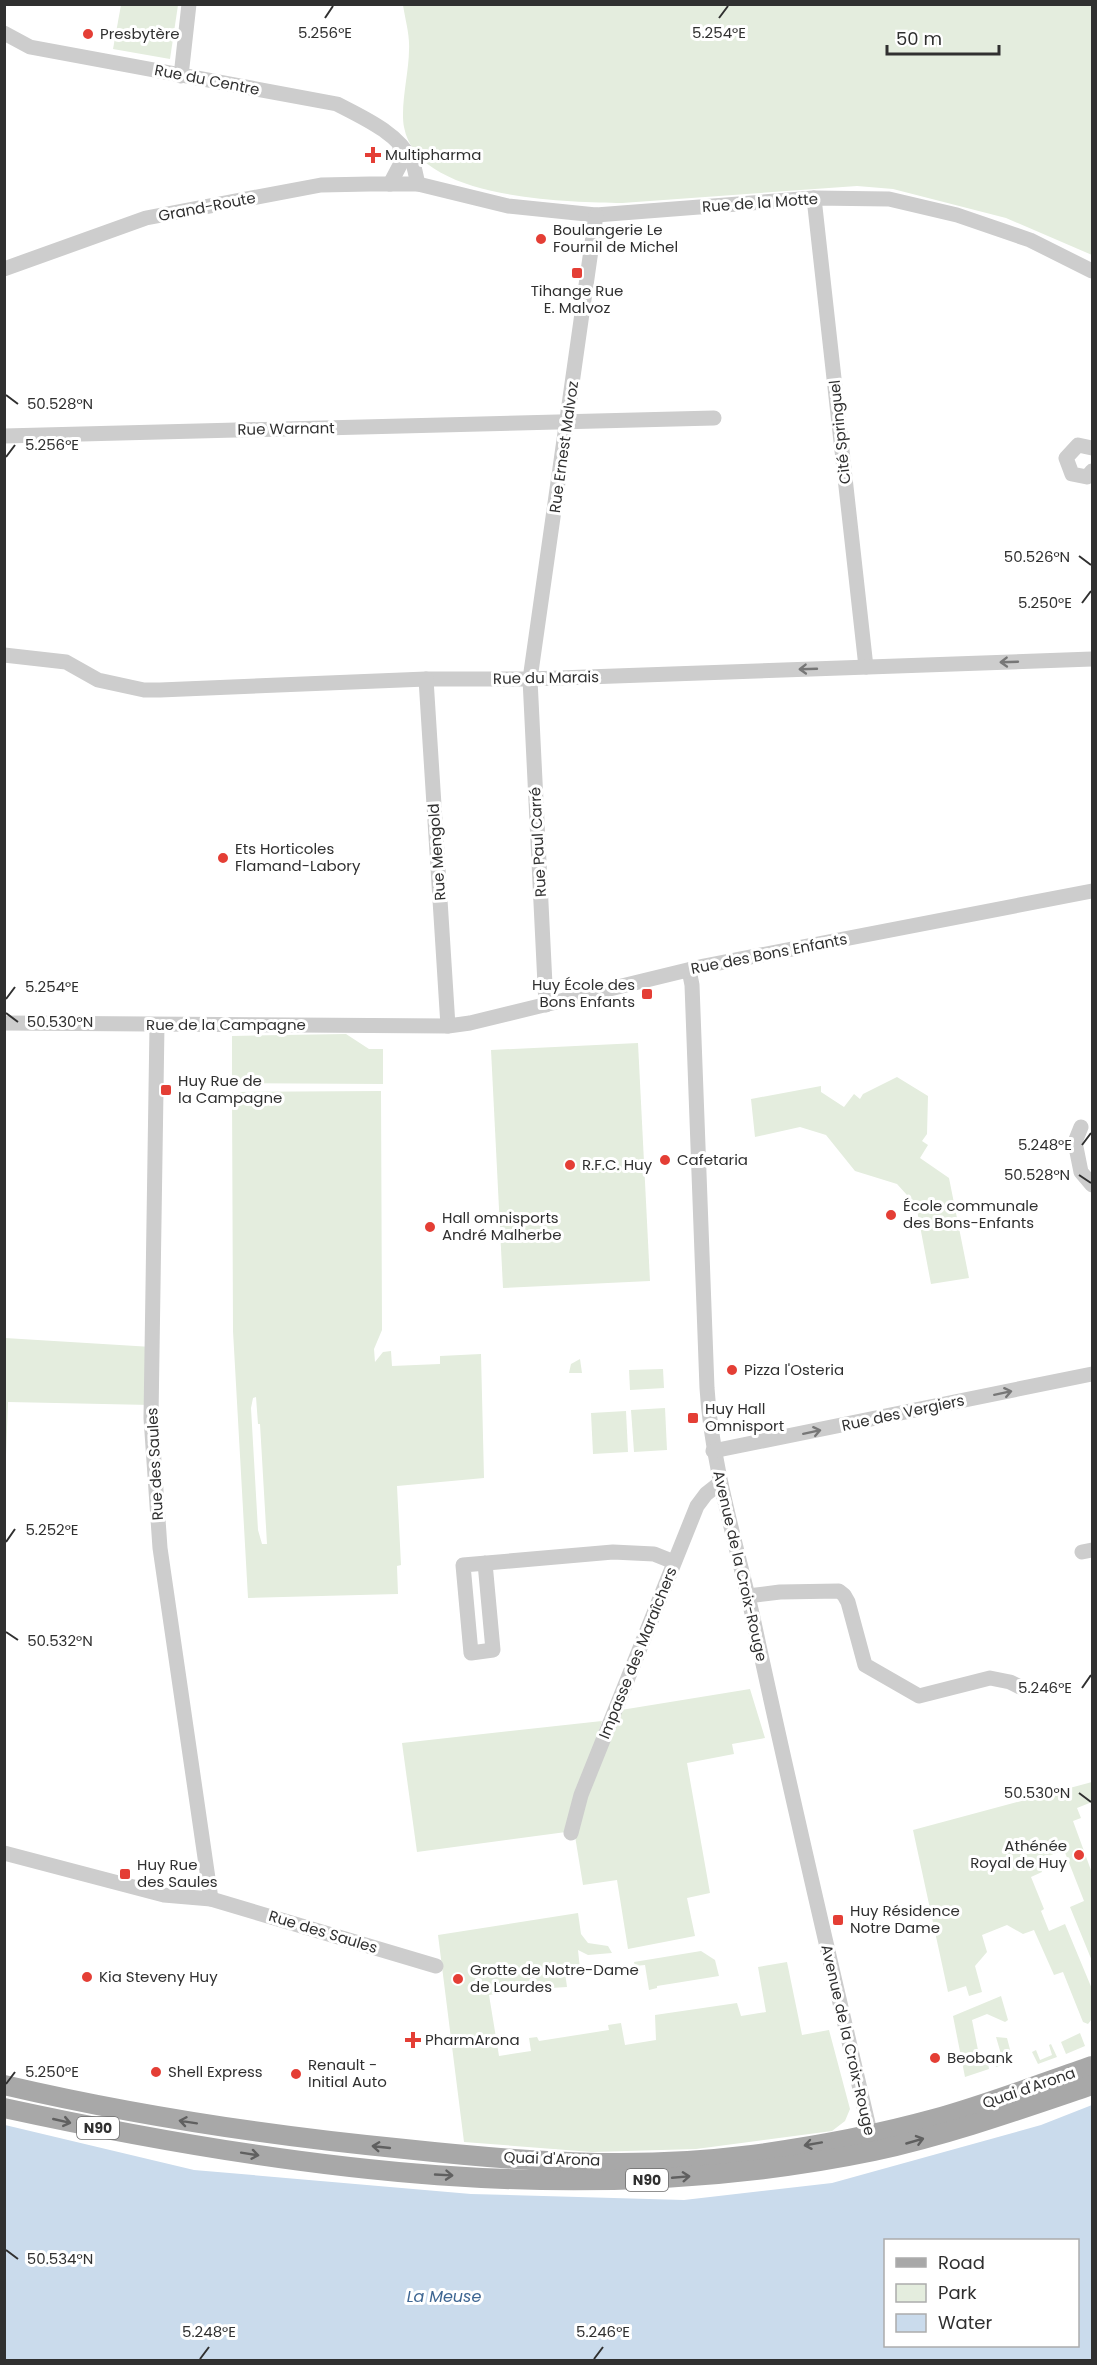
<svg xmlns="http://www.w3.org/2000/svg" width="1097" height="2365" font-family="Poppins,sans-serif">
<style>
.green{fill:#e4edde;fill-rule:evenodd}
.water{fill:#cadbec;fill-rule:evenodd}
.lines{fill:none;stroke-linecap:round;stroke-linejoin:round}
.minor{stroke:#cdcdcd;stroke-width:15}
.major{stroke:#a8a8a8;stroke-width:20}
.oneway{stroke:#777}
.oneway2{stroke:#606060}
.ticks{fill:none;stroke:#303030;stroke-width:2}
.poi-dot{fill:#e43e35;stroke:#fff;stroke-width:2}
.labels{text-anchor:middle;stroke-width:6;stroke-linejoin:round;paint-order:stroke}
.shield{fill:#fff;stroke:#6e6e6e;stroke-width:1.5}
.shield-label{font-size:14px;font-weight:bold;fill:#303030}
.poi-label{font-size:15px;fill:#303030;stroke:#fff;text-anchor:start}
.street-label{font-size:15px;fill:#303030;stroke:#fff}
.water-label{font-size:16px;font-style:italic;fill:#3e6692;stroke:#fff}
.ticks-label{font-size:15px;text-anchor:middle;fill:#303030;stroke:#fff;stroke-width:6;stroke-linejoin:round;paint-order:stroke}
</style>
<rect width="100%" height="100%" fill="#fff"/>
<g class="green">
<polygon points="121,5 178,5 170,59 113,49"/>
<path d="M403,5H1092V255L1006,218L893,189L857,186L622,203C565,202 417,200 404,127C400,106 409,72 409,50C410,35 405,19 403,5Z"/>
<polygon points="346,1034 369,1049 383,1049 383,1084 232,1083 232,1036"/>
<polygon points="638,1043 650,1281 503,1288 491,1050"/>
<polygon points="897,1077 928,1096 927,1134 922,1141 928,1145 920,1158 949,1178 969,1278 931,1284 916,1205 897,1184 855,1171 826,1135 800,1127 755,1137 751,1099 821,1086 821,1092 844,1107 854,1094 860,1099 863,1094"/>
<path d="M381,1091L382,1330L374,1349L375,1362L383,1352L391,1351L392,1366L440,1364V1356L481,1354L484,1478L397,1486L401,1565L397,1566L398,1594L248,1598L233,1331L232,1092ZM256,1397L258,1424H260L267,1544H262L258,1530L251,1408L253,1398Z"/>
<polygon points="5,1338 152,1347 151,1405 8,1402 5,1482"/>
<polygon points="580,1359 582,1373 569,1373 571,1364"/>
<polygon points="663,1369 664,1388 630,1390 629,1370"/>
<polygon points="665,1408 667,1450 634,1452 631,1410"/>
<polygon points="626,1411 628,1452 593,1454 591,1413"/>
<polygon points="750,1689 765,1738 732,1744 734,1754 687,1763 710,1893 687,1898 695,1936 628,1949 617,1880 583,1885 575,1836 583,1805 621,1710"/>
<polygon points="602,1721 566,1832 417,1852 402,1743"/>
<polygon points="1092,1782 1092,1802 1077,1808 1081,1818 1073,1821 1092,1873 1092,1961 1070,1907 1084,1901 1064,1850 1038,1860 1042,1872 1031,1877 1044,1909 1041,1911 1049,1931 1065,1924 1092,1989 1092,2019 1088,2024 1083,2022 1063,1972 1054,1975 1034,1930 1023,1934 1007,1925 982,1935 987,1952 975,1966 982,1992 969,1996 966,1986 948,1992 913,1830"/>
<polygon points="578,1913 581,1934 588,1943 608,1946 612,1953 588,1955 578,1950 580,1969 565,1972 567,1987 519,1990 489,1995 499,2056 531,2051 529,2038 537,2037 539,2041 609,2030 608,2025 621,2023 625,2045 656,2040 655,2015 737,2003 741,2016 766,2012 758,1967 787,1962 802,2035 829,2030 850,2109 845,2121 832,2131 696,2149 592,2152 464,2142 438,1935"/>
<polygon points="701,1951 715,1960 719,1976 657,1986 657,1988 649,1990 645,1965 635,1966 634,1962"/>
<polygon points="1001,1996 1008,2020 1005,2022 987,2014 972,2020 980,2060 987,2058 989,2069 965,2077 953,2016"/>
<polygon points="1080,2033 1085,2046 1066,2054 1061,2042"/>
<polygon points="996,2037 1007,2038 1013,2061 996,2067 993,2057 1001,2054"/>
<polygon points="1051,2044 1057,2057 1038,2064 1032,2052 1036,2050 1040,2060 1052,2055 1049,2045"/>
</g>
<path class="water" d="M1092,2105V2360H5V2125L194,2170L471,2194L684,2200L832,2183L1041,2125ZM886,2240H1078V2346H886Z"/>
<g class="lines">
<g class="minor">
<path d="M4,33L30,47L337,104C364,118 398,133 412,161C415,168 416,177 418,184"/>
<polyline points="181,76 189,4"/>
<polyline points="390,184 400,165 400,146"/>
<polyline points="814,198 866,667"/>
<polyline points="4,269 146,218 321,185 370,184 418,184 508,206 596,215 814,198 889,199 957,215 1030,240 1092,271"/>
<polyline points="4,436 714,418"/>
<polyline points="1092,448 1078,445 1066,458 1072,474 1087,477 1092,471"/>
<polyline points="4,655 66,662 98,680 144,690 160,690 426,679 530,679 1092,659"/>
<polyline points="426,679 448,1026"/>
<path d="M689,970L692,985L707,1388C712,1469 738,1548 755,1627C792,1800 833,1972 873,2145"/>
<polyline points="546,1005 530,679 596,215"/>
<polyline points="4,1023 448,1026 470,1023 704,966 1092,891"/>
<polyline points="1081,1127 1075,1142 1081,1172 1092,1185"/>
<polyline points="713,1451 1092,1374"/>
<polyline points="1082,1552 1092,1550"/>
<polyline points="485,1563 493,1650 471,1653 463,1565 613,1552 654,1554 674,1562"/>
<polyline points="748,1596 780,1592 839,1591 844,1595 848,1602 865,1665 919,1696 990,1678 1010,1682 1020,1687"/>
<polyline points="571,1833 581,1795 697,1506 706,1494 720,1483"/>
<polyline points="4,1853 164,1895 211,1899 160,1548 151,1418 157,1025"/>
<polyline points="211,1899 436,1966"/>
</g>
<g class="major">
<path d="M4,2085C137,2116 270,2136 405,2149C516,2161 632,2170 743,2156C807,2148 872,2136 934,2119C988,2104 1040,2084 1092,2066"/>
<path d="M4,2108C289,2170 586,2211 874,2151C948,2135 1021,2109 1092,2085"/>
</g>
</g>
<defs><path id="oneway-shaft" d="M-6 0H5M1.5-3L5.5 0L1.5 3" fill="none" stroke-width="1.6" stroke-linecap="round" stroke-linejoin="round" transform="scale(1.5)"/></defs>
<g class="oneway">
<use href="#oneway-shaft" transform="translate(1009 662) rotate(178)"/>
<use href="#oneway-shaft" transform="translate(808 669) rotate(178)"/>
<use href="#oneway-shaft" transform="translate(1003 1393) rotate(-12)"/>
<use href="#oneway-shaft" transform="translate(812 1432) rotate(-12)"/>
</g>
<g class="oneway2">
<use href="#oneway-shaft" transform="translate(62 2121) rotate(13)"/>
<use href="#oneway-shaft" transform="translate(188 2122) rotate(-171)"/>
<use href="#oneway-shaft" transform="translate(915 2141) rotate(-16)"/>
<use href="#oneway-shaft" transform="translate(813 2144) rotate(170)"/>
<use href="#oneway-shaft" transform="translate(381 2147) rotate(-174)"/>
<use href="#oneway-shaft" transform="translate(250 2154) rotate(9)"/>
<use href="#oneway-shaft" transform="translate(444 2175) rotate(3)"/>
<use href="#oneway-shaft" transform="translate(681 2177) rotate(-5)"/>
</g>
<path class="ticks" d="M325,18L333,6M719,18L728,6M6,395L18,404M6,457L15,445M1079,556L1091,565M1082,603L1091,591M6,999L15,987M6,1013L18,1022M1082,1145L1091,1133M1079,1175L1091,1183M6,1542L15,1529M6,1632L18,1640M1082,1688L1091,1675M1079,1793L1091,1802M6,2084L15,2072M6,2250L18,2259M200,2359L209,2347M594,2359L603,2347"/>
<g class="poi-dot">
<circle cx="88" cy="34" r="6"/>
<path d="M370 146h6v6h6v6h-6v6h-6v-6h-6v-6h6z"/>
<circle cx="541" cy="239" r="6"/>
<rect x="571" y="267" width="12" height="12" rx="3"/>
<circle cx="223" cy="858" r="6"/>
<rect x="641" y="988" width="12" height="12" rx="3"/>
<rect x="160" y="1084" width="12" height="12" rx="3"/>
<circle cx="665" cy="1160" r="6"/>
<circle cx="570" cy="1165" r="6"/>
<circle cx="891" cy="1215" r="6"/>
<circle cx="430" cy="1227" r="6"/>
<circle cx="732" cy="1370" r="6"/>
<rect x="687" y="1412" width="12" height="12" rx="3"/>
<circle cx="1079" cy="1855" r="6"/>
<rect x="119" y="1868" width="12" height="12" rx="3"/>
<rect x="832" y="1914" width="12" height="12" rx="3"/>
<circle cx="87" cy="1977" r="6"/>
<circle cx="458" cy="1979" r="6"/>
<path d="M410 2031h6v6h6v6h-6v6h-6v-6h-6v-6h6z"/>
<circle cx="935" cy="2058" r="6"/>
<circle cx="156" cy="2072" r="6"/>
<circle cx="296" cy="2074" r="6"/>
</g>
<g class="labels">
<g class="shield">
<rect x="77" y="2117" width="42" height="22" rx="4.5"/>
<rect x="626" y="2169" width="42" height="22" rx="4.5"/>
</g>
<g class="shield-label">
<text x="98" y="2133">N90</text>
<text x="647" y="2185">N90</text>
</g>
<g class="poi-label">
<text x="100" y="39">Presbytère</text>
<text x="385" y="160">Multipharma</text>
<text x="553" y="235">Boulangerie Le<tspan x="553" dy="17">Fournil de Michel</tspan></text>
<text x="577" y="296" text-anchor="middle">Tihange Rue<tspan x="577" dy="17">E. Malvoz</tspan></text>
<text x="235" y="854">Ets Horticoles<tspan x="235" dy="17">Flamand-Labory</tspan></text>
<text x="635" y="990" text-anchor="end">Huy École des<tspan x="635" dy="17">Bons Enfants</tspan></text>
<text x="178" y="1086">Huy Rue de<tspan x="178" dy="17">la Campagne</tspan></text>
<text x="677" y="1165">Cafetaria</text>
<text x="582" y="1170">R.F.C. Huy</text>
<text x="903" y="1211">École communale<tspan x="903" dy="17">des Bons-Enfants</tspan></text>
<text x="442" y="1223">Hall omnisports<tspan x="442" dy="17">André Malherbe</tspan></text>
<text x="744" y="1375">Pizza l'Osteria</text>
<text x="705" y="1414">Huy Hall<tspan x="705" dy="17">Omnisport</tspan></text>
<text x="1067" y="1851" text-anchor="end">Athénée<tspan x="1067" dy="17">Royal de Huy</tspan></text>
<text x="137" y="1870">Huy Rue<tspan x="137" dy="17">des Saules</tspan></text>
<text x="850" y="1916">Huy Résidence<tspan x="850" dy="17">Notre Dame</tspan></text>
<text x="470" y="1975">Grotte de Notre-Dame<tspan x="470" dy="17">de Lourdes</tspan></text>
<text x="99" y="1982">Kia Steveny Huy</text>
<text x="425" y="2045">PharmArona</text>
<text x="947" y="2063">Beobank</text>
<text x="308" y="2070">Renault -<tspan x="308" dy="17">Initial Auto</tspan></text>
<text x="168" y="2077">Shell Express</text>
</g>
<g class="street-label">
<text transform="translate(207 80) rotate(11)" y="5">Rue du Centre</text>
<text transform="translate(760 203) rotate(-4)" y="5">Rue de la Motte</text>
<text transform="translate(207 207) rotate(-11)" y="5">Grand-Route</text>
<text transform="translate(286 429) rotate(-1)" y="5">Rue Warnant</text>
<text transform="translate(840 432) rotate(-96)" y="5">Cité Springuel</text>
<text transform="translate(564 447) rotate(-82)" y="5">Rue Ernest Malvoz</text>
<text transform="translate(546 678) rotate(-1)" y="5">Rue du Marais</text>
<text transform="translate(538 842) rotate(-93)" y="5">Rue Paul Carré</text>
<text transform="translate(437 852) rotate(-94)" y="5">Rue Mengold</text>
<text transform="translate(769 954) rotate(-11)" y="5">Rue des Bons Enfants</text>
<text x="226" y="1030">Rue de la Campagne</text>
<text transform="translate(903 1413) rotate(-12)" y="5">Rue des Vergiers</text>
<text transform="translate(155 1464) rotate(-93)" y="5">Rue des Saules</text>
<text transform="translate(740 1566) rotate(77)" y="5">Avenue de la Croix-Rouge</text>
<text transform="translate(638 1653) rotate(-68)" y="5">Impasse des Maraîchers</text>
<text transform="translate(323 1932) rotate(17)" y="5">Rue des Saules</text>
<text transform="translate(848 2040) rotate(77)" y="5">Avenue de la Croix-Rouge</text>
<text transform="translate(1029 2088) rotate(-19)" y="5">Quai d'Arona</text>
<text transform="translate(552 2159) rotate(2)" y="5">Quai d'Arona</text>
</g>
<g class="water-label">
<text x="444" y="2302">La Meuse</text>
</g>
</g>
<g class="ticks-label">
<text x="325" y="38">5.256°E</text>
<text x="719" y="38">5.254°E</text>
<text x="60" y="409">50.528°N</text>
<text x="52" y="450">5.256°E</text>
<text x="1037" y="562">50.526°N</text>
<text x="1045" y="608">5.250°E</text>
<text x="52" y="992">5.254°E</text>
<text x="60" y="1027">50.530°N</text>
<text x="1045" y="1150">5.248°E</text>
<text x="1037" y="1180">50.528°N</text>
<text x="52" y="1535">5.252°E</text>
<text x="60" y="1646">50.532°N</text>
<text x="1045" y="1693">5.246°E</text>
<text x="1037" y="1798">50.530°N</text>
<text x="52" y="2077">5.250°E</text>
<text x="60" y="2264">50.534°N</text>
<text x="209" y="2337">5.248°E</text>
<text x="603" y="2337">5.246°E</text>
</g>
<rect width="1097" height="2365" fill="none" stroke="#303030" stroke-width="12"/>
<rect x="884" y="2239" width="195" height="108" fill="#ffffff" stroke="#acacac" stroke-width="1.5"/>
<rect x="896" y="2258" width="30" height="9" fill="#a8a8a8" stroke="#acacac" stroke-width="1.5"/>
<text x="938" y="2269" font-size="18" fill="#303030">Road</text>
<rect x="896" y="2284" width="30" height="18" fill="#e4edde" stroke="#acacac" stroke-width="1.5"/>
<text x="938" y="2299" font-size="18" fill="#303030">Park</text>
<rect x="896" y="2314" width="30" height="18" fill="#cadbec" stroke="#acacac" stroke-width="1.5"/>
<text x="938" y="2329" font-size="18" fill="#303030">Water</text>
<path d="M887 45v9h112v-9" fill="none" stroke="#303030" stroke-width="3"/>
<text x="896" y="45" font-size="18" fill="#303030" stroke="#ffffff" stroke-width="4.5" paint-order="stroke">50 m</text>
</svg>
